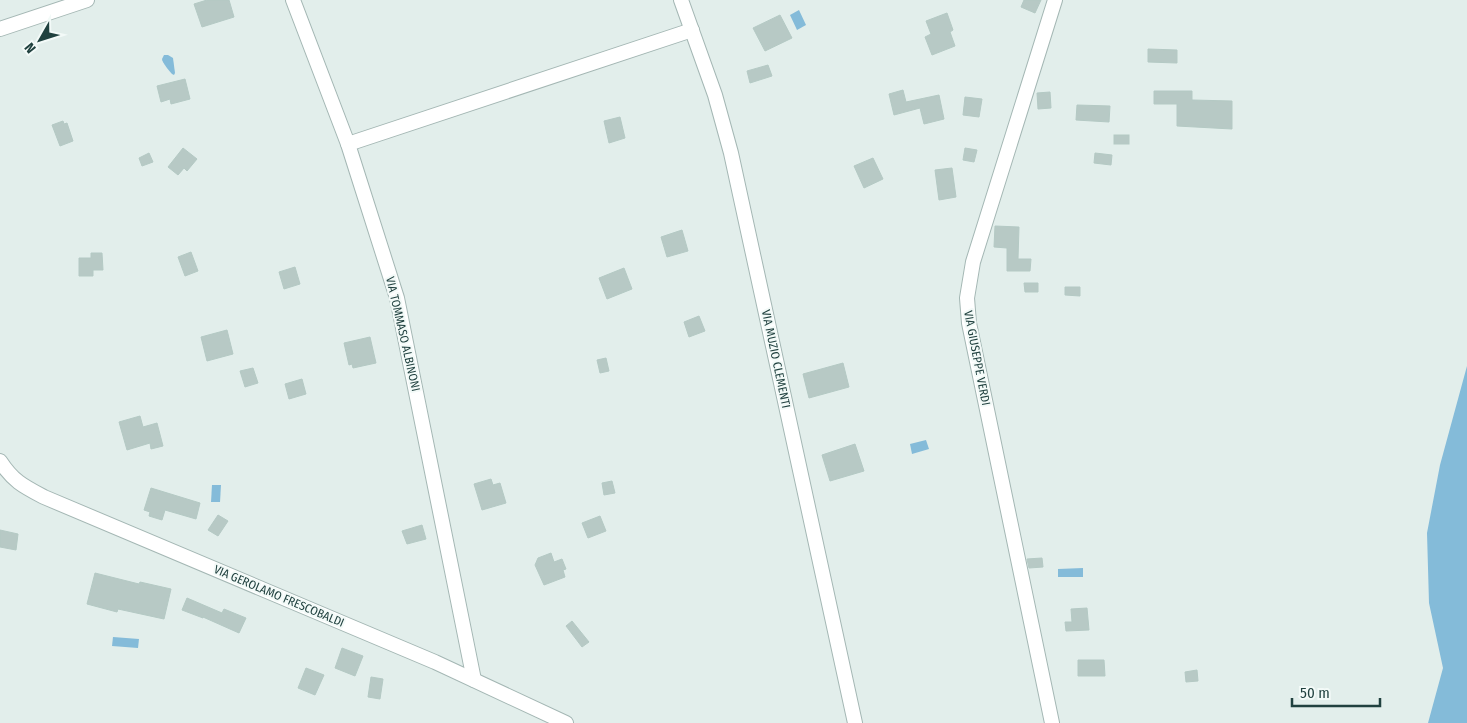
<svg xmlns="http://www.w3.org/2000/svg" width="1467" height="723" font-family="'Fira Sans Condensed',sans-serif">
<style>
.water{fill:#84bbd9}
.building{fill:#b7c9c5;stroke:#b4c9c4}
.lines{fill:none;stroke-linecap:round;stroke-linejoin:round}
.street-casing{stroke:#a4b7b4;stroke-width:16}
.street{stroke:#fff;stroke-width:14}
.labels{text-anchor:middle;stroke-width:4;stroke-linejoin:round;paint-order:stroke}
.street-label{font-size:12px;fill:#20413f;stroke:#f3faf8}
</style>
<rect width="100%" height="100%" fill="#e2eeeb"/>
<g class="water">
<polygon points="799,10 806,25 797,30 790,15"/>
<path d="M164,55H168L173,58L175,73L174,75L172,74C169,71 162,62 162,59Z"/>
<polygon points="1467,366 1467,723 1428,723 1443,668 1429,603 1427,533 1440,465"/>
<polygon points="926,440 929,449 912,454 910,444"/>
<polygon points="212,485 221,485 220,502 211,502"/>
<polygon points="1083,568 1083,577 1058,577 1058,569"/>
<polygon points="113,637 139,639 138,648 112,646"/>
</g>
<g class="building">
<polygon points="207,0 229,0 234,17 202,27 194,4"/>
<polygon points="1024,0 1041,0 1035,13 1021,7"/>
<polygon points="947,13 953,30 950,32 955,46 932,55 925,37 931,34 926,21"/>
<polygon points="780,15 792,38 765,51 753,28"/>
<polygon points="1148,49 1177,50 1177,63 1148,62"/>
<polygon points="768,65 772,76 750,83 747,71"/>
<polygon points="185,79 190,99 171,104 170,99 161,102 157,86"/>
<polygon points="903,90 906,102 939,95 944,119 924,124 920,108 894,115 889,94"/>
<polygon points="1154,91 1192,91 1192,100 1232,101 1232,129 1177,126 1177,104 1154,104"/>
<polygon points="1050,92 1051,108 1038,109 1037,93"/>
<polygon points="965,97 982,99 979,117 963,115"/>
<polygon points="1077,105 1110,106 1109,122 1076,120"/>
<polygon points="620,117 625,138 609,143 604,121"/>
<polygon points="63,121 64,124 67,123 73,141 60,146 52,125"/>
<rect x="1114" y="135" width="15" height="9"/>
<polygon points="183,148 197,159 187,171 184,168 178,175 168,167"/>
<polygon points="965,148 977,150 974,162 963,160"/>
<polygon points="149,153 153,162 142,166 139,158"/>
<polygon points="1095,153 1112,155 1111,165 1094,163"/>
<polygon points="873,158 883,179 864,188 854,166"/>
<polygon points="952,168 956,197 939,200 935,170"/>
<polygon points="995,226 1019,227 1018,259 1031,259 1030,271 1007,271 1007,248 994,247"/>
<polygon points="682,230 688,251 667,257 661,237"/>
<polygon points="191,252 198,271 185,276 178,257"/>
<polygon points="91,253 102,253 103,270 93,270 93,276 79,276 79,258 91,258"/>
<polygon points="295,267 300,284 284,289 279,272"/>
<polygon points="624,268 632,289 607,299 599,278"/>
<polygon points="1024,283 1038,283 1038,292 1025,292"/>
<polygon points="1065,287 1080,287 1080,296 1065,295"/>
<polygon points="699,316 705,331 689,337 684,322"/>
<polygon points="227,330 233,354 207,361 201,337"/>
<polygon points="370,337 376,363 353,368 352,364 349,365 344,343"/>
<polygon points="606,358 609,371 600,373 597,360"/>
<polygon points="843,363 849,387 809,398 803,374"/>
<polygon points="253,368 258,383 245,387 240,371"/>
<polygon points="302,379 306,394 289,399 285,384"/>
<polygon points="140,416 143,427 157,423 163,446 151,449 150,443 127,450 119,422"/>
<polygon points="855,444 864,471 830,481 822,455"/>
<polygon points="491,479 493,485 500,483 506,503 482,510 474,484"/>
<polygon points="612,481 615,493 604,495 602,483"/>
<polygon points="151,488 200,503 196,519 165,510 162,520 149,516 150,512 144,510"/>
<polygon points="218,515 228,521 218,536 208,530"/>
<polygon points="600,516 606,531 588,538 582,523"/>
<polygon points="422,525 426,539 407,544 402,531"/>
<polygon points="0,530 18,534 16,550 0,547"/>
<polygon points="551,553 554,562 562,559 566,569 563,570 565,577 544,585 535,565 538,558"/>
<polygon points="1042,558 1043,567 1029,568 1027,559"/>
<polygon points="95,573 139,584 140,582 171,589 164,619 118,609 117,612 87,604"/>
<polygon points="187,598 222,613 224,609 246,618 239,633 203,617 203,618 182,610"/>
<polygon points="1087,608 1089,630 1066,631 1065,622 1072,622 1071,609"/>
<polygon points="572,621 589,642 582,647 566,626"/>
<polygon points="342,648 363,656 355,676 335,668"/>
<polygon points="1078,660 1104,660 1105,676 1078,676"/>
<polygon points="306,668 324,675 315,695 298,688"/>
<polygon points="1197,670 1198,681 1186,682 1185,672"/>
<polygon points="371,677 383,679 380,699 368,697"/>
</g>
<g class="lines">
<defs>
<g id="street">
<polyline points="293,0 348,144 397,298 474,680"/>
<polyline points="681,0 715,95 731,153 855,723"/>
<polyline points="0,29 87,0"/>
<polyline points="348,144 692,30"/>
<path d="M0,461C13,481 23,486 44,497L435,662L566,723"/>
<polyline points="1052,723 969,323 967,298 973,262 1055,0"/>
</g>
</defs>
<use href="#street" class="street-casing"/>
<use href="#street" class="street"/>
</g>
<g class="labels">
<g class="street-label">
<text transform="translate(403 334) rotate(77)" y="4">VIA TOMMASO ALBINONI</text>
<text transform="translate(977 358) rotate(79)" y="4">VIA GIUSEPPE VERDI</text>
<text transform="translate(776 359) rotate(78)" y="4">VIA MUZIO CLEMENTI</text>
<text transform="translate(279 596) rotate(23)" y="4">VIA GEROLAMO FRESCOBALDI</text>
</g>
</g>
<g transform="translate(40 40) rotate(231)" stroke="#f3faf8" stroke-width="4" paint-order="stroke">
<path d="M0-4L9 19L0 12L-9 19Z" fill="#20413f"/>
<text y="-8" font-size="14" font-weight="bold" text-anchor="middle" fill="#20413f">N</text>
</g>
<path d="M1292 698v8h88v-8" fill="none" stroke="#20413f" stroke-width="2.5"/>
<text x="1300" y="698" font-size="15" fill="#20413f" stroke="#f3faf8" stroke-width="4" paint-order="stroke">50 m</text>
</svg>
